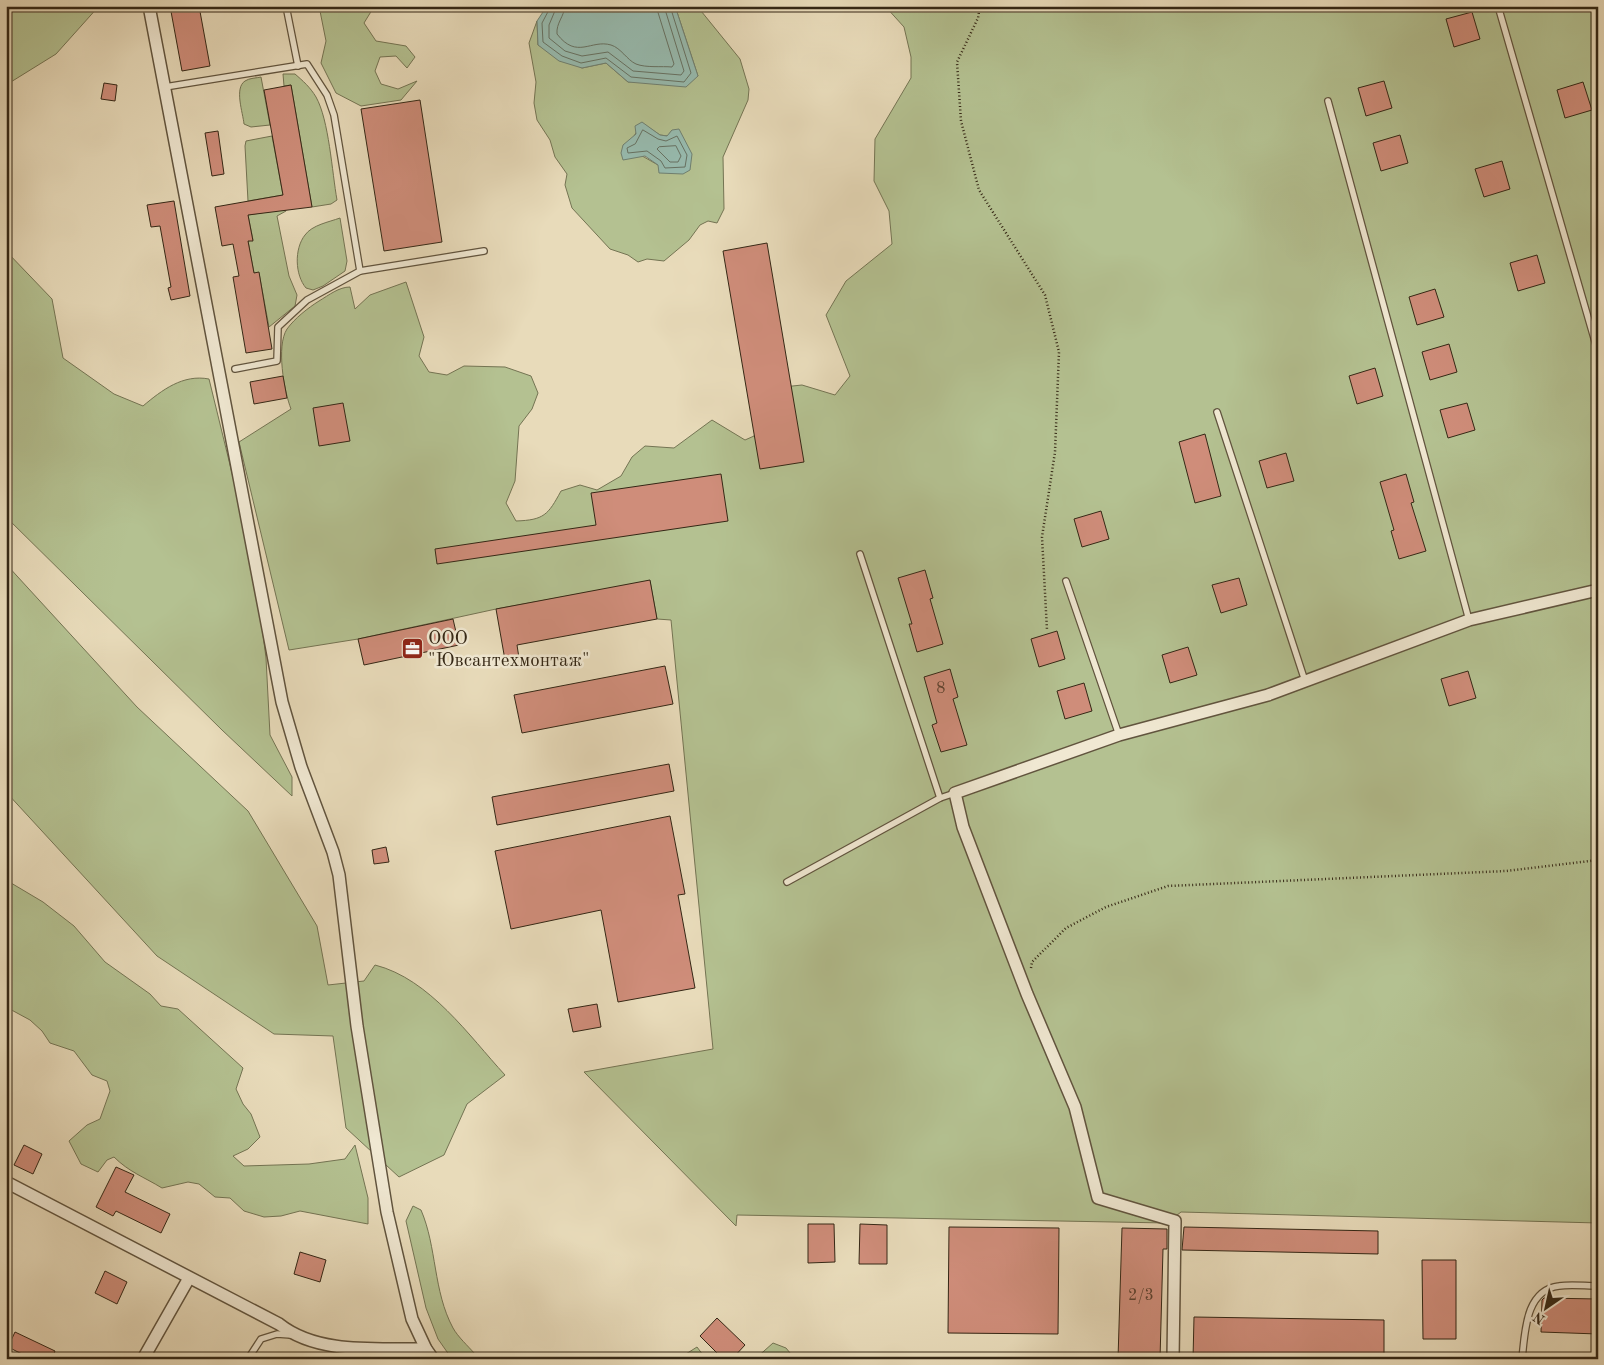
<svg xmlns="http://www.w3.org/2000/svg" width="1604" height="1365" font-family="'Old Standard TT',serif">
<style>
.green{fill:#b4c191;stroke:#747453;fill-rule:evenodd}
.water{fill:#97bbaf;stroke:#6f8071}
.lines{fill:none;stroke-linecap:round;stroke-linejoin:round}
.shore{stroke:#667162;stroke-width:1}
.building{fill:#cf8d7a;stroke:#342715}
.service-casing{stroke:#61543e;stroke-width:8}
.minor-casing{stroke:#61543e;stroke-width:14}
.path{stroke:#342715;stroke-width:2.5;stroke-dasharray:1 2.5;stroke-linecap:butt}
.service{stroke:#f0e8d2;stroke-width:5.5}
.minor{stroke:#f0e8d2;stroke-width:11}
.labels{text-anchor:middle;stroke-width:5;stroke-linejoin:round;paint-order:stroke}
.number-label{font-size:16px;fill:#5b402e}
.poi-label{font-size:19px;fill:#342715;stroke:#f0e8d2;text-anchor:start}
</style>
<rect width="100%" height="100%" fill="#e8dbba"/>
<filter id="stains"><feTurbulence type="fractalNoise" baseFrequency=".004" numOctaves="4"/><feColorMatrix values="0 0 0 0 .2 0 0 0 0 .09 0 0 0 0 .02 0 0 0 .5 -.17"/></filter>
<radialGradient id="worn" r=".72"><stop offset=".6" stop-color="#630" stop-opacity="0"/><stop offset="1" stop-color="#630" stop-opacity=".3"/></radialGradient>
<g class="green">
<polygon points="6,6 99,6 56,54 6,85"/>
<polygon points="319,6 381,6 372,10 364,23 376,41 406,46 415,57 407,68 396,56 380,57 375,71 381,84 398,89 417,81 401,100 361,106 336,93 321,63 326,41"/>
<path d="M675,6H697L740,59L749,89L748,100L723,157L724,209L717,223L708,221L700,225L689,240L664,261L647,259L638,262L628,255L610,249L572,208L565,185L567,174L555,157L550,140L537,120L534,103L536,82L529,43L537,21L538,45L582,68L606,63L628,82L698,76ZM642,123L660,135L668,136L672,130L658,165L623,145L631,141Z"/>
<path d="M885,6H1598V1223L1181,1212L1167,1223L737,1215L736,1226L584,1072L713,1049L671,620L657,619L650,581L496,609L358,639L289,650L239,442L291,409C284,391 276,346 287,329C295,318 308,308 319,301C329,295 339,287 350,287L355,309L370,295L406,282L424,337L419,356L429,372L447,375L464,366L505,367L531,376L538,393L532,409L519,426L515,481L506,503L516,521C544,520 548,515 561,491L580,485L597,490L621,476L632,457L645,446L674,448L712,420L745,440L754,436L783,387L802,385L835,395L850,376L826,315L846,281L892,244L889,211L874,181L875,139L911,78V57L904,27Z"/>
<path d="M283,74H295C303,81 310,87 316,97C329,120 332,172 337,200L331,204L312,207L291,85L284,86Z"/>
<path d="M261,77L270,125L251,127L244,124C243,113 234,88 245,81C249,78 257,78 261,77Z"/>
<polygon points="272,136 283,195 248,201 245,146 246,141"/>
<polygon points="285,209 286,211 277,216 289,276 297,295 295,306 269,327 259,273 254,273 248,241 253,240 248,215"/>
<path d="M340,218L347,261L345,271L323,286L313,290L306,288C295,275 294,249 305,235C312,225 329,222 340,218Z"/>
<path d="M6,251L52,299L63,358L114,394L143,406C162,390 183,374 209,379L254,563L266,658L270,735L292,777V796L222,730L6,517Z"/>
<path d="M6,564L137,707L248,811L317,926L328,985L364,981L375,965C430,979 469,1036 505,1075L467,1104L444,1155L399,1177L346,1128L333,1036L274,1034L157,956L6,792Z"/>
<path d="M6,880L43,902L74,926L105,962L150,994L161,1006L178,1009L243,1068L236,1089L243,1104L251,1114L260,1137L248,1149L233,1156L244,1166L309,1164L345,1159L355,1145L368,1198V1224L300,1211L281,1216L264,1217L244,1211L230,1198L215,1197L199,1184L188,1182L162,1188C144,1177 129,1172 114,1157L107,1160L98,1172L81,1164L69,1141L87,1125L100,1119L110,1091L107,1081L92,1075L74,1051L50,1043L42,1031L30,1020L6,1007Z"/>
<path d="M413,1206L421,1210C437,1247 433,1291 453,1328C458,1337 468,1346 475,1354L474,1359H452L438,1339L426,1308L406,1221Z"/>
<polygon points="773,1343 786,1348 795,1359 755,1359"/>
<polygon points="697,1347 706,1359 678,1359"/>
</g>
<g class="water">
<polygon points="547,6 675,6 698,76 686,87 628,82 606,63 582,68 559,61 538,45 537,21"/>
<polygon points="642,122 660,135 667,136 672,130 679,129 692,154 690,170 683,174 659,173 658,165 645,156 623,160 621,153 623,145 636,134 635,126"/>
</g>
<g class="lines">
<g class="shore">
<polyline points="551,6 542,23 543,42 562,56 581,63 606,58 631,77 684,82 691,73 670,6"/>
<polyline points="557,6 549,25 549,38 565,51 582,56 608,52 633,71 681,75 684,71 664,6"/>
<path d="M565,6C564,17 556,23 557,34C577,60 591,39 611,45C621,48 627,60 636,64C646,68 662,66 672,67L674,64L656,6"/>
<polygon points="643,130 658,139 666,141 677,136 687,155 685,167 665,168 661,161 647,151 628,153 627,148 635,144"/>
<polygon points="676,146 681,156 678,162 670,162 657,149 659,147"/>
</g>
</g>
<g class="building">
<polygon points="170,6 199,6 210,66 182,71"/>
<polygon points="1472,12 1480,39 1454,47 1446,19"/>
<polygon points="1384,81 1392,108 1366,116 1358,88"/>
<polygon points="1583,82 1592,110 1565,118 1557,90"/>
<polygon points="104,83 117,85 115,101 101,99"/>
<polygon points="291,85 312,207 248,215 253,241 248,241 254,273 259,272 272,349 246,353 233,277 239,276 233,244 222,246 215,207 283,195 264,90"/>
<polygon points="420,100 442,242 384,251 361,109"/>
<polygon points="218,131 224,174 212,176 205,133"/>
<polygon points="1400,135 1408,163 1381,171 1373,143"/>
<polygon points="1502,161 1510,189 1484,197 1475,169"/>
<polygon points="174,201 190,296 171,300 168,288 171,287 160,226 151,227 147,205"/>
<polygon points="767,243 804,462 760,469 723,251"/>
<polygon points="1537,255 1545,283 1518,291 1510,263"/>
<polygon points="1435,289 1444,317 1417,325 1409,297"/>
<polygon points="1449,344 1457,372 1430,380 1422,352"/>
<polygon points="1375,368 1383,396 1357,404 1349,376"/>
<polygon points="283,376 287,398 254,404 250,382"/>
<polygon points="343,403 350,441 319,446 313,408"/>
<polygon points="1467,403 1475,430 1448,438 1440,410"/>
<polygon points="1205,434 1221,496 1195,503 1179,442"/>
<polygon points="1286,453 1294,481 1267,488 1259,461"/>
<polygon points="721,474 728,521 437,564 435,549 596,525 591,493"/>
<polygon points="1406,474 1414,502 1411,503 1426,551 1399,559 1391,531 1394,530 1380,482"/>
<polygon points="1101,511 1109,539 1082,547 1074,519"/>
<polygon points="925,570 933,598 930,599 943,644 917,652 909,624 912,624 898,578"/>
<polygon points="1239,578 1247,605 1221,613 1212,585"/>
<polygon points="650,580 657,619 517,645 519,658 505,660 496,609"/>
<polygon points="453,619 459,645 364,665 358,639"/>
<polygon points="1057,631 1065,659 1039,667 1031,639"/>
<polygon points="1188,647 1197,675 1170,683 1162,655"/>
<polygon points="665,666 673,704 522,733 514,695"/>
<polygon points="950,669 958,697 953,699 967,745 941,752 932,725 937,723 924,677"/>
<polygon points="1468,671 1476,698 1449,706 1441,679"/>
<polygon points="1084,683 1092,711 1065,719 1057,691"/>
<polygon points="669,764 674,791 497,825 492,797"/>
<polygon points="670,816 685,894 678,895 695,988 618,1002 601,910 511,929 495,851"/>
<polygon points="386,847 389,862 374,864 372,850"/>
<polygon points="597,1004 601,1027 573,1032 568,1009"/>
<polygon points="24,1145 42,1154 33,1174 14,1165"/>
<polygon points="116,1167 134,1175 125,1192 170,1214 161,1233 116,1211 113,1216 96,1207"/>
<polygon points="808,1224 834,1224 835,1262 808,1263"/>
<polygon points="860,1224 887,1225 887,1264 859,1264"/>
<polygon points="949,1227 1059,1228 1058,1334 948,1333"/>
<polygon points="1184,1227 1378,1231 1378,1254 1182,1250"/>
<polygon points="1122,1228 1167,1229 1167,1249 1163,1249 1160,1359 1118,1359"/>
<polygon points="300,1252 326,1260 320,1282 294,1274"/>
<polygon points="1422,1260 1456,1260 1456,1339 1423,1339"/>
<polygon points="105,1271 127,1282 117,1304 95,1293"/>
<polygon points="1544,1298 1598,1299 1598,1334 1541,1332 1542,1300"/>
<polygon points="1194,1317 1384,1320 1384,1359 1193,1359"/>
<polygon points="717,1318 745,1345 732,1359 723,1359 700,1336"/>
<polygon points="15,1332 55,1351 52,1359 32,1359 8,1347"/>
</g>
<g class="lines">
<defs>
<g id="service">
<polyline points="286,6 298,66"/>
<polyline points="1498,6 1598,352"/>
<polyline points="165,87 307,64 327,95 334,115 360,271 307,300 278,327 277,361 235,369"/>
<polyline points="1328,101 1469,620"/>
<polyline points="360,271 484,251"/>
<polyline points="1217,412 1305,681"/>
<polyline points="860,554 940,798"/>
<polyline points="1066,581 1119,735"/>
<polyline points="787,882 940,798 955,793"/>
<polyline points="248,1359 261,1339 277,1334 291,1335"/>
<path d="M1522,1359C1525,1333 1525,1290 1559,1286C1571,1284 1585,1286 1598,1286"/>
</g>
<g id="minor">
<polyline points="149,6 282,702 301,767 333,852 339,875 357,1026 387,1212 412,1319 426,1349 433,1359"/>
<path d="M6,1182L279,1324C318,1355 378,1348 426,1349"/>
<polyline points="143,1359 189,1278"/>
<polyline points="1173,1359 1175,1221 1098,1198 1075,1107 1027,994 963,827 955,793 1119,735 1268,695 1469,620 1598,590"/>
</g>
</defs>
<use href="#service" class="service-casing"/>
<use href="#minor" class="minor-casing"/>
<g class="path">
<polyline points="980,6 978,18 957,62 961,121 979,190 1045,295 1059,352 1055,452 1042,537 1047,630"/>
<polyline points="1031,968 1032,962 1066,928 1106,907 1168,886 1506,871 1598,860"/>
</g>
<use href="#service" class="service"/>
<use href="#minor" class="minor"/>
</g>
<defs>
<symbol id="office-square" viewBox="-11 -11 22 22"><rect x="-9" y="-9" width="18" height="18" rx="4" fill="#8f2418" stroke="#f0e8d2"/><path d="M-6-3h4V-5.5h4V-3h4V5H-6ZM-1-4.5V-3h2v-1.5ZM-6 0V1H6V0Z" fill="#fff"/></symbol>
</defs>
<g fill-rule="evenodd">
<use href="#office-square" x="400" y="636" width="25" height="25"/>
</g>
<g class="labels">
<g class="number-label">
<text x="941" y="693">8</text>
<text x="1141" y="1300">2/3</text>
</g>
<g class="poi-label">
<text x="428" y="644">ООО<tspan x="428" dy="22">"Ювсантехмонтаж"</tspan></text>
</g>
</g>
<rect width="1604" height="1365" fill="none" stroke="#e8dbba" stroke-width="25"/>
<rect x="8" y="8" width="1589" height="1350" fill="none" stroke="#342715" stroke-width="2.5"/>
<rect x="12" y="12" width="1579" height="1340" fill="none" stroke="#342715"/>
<g transform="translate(1546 1308) rotate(214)" stroke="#f0e8d2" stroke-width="4" paint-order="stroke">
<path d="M0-4L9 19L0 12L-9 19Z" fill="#342715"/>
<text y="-8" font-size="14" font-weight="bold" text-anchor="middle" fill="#342715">N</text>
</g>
<rect width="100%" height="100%" filter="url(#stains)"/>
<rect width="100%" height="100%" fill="url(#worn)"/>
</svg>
